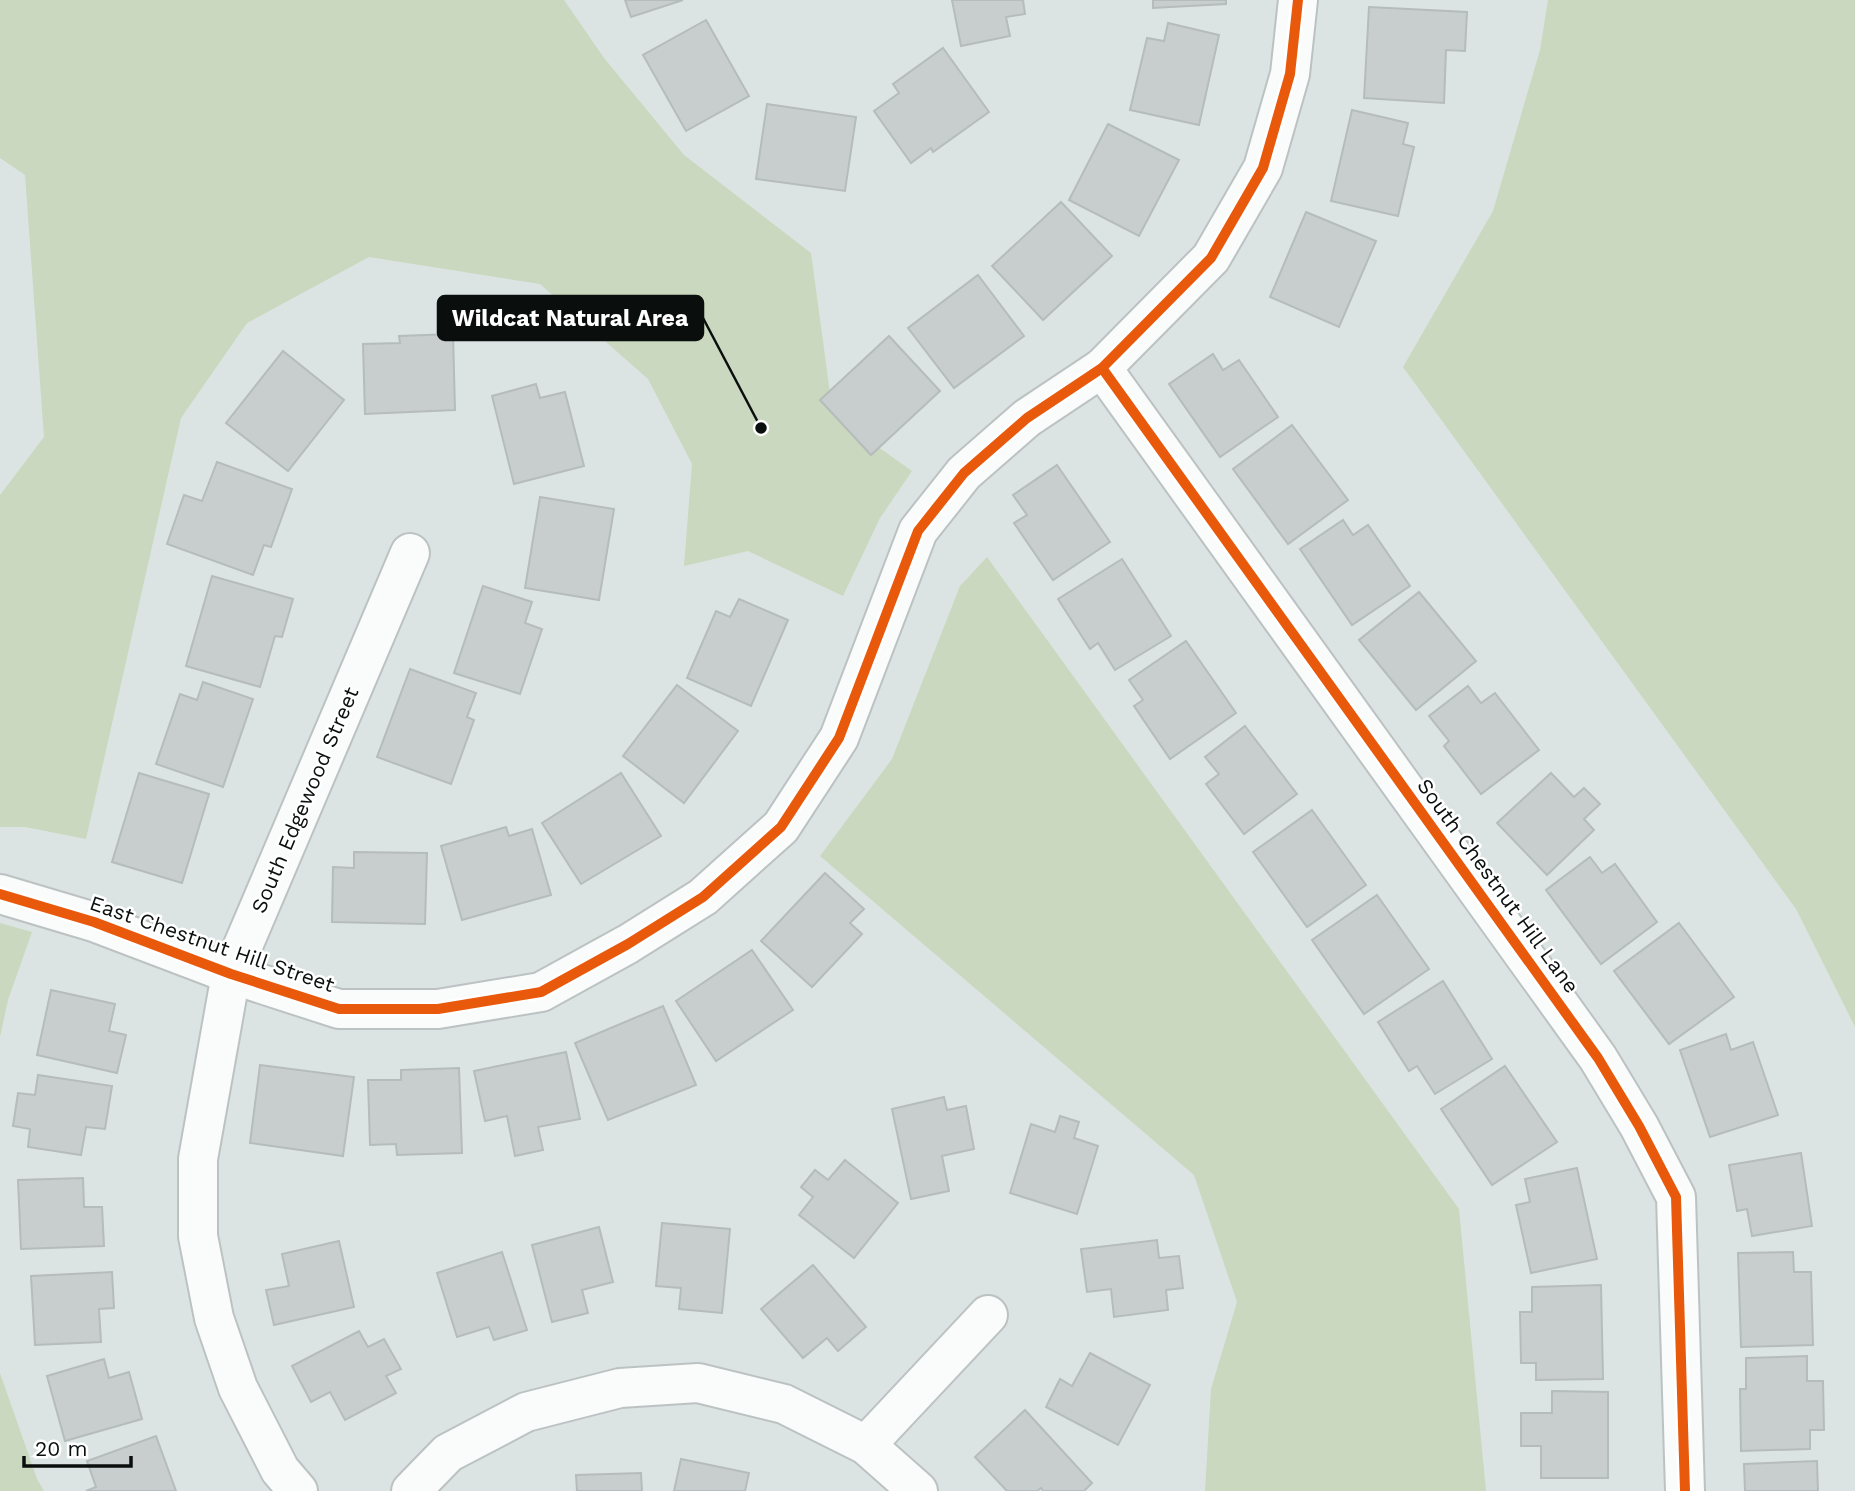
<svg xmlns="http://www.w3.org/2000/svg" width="1855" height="1491" font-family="'Work Sans',sans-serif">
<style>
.green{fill:#c9d8be}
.building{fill:#c8cdcd;stroke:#b6bbbc;stroke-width:2}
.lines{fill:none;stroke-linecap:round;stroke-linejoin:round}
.minor-casing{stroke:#bcc2c2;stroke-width:42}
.minor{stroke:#fafbfb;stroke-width:38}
.cycleway-casing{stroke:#fff;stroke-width:15}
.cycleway{stroke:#e8590c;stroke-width:10}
.labels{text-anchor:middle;stroke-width:5;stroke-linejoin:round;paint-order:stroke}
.street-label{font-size:21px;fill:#0a0f0e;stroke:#fff}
.leader{fill:none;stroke:#0a0f0e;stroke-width:2.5}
.callout-dot{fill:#0a0f0e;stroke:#fff;stroke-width:2.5}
.callout{fill:#0a0f0e;stroke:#0a0f0e;stroke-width:2.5}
.callout-label{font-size:23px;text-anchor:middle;font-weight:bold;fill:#fff}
</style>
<rect width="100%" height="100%" fill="#dce4e3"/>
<g class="green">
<polygon points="0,0 564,0 604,58 684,155 811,253 833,415 912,471 880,518 843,596 748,551 684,566 692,464 648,379 540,284 369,257 247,323 181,418 86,839 25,827 0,827 0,495 44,437 25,175 0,158"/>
<polygon points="1548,0 1855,0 1855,1027 1796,909 1403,367 1493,211 1540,50"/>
<polygon points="987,557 1459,1209 1486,1491 1205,1491 1211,1389 1237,1302 1194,1175 820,856 892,759 960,586"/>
<polygon points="0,923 32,932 8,1000 0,1037"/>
<polygon points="0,1373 37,1479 44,1491 0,1491"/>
</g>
<g class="building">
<polygon points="625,0 683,0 631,17"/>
<polygon points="952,0 1023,0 1025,14 1006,17 1010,36 961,46"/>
<polygon points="1153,0 1226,0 1226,4 1153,8"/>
<polygon points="1369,7 1467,12 1465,51 1446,50 1444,103 1364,98"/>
<polygon points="706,20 749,96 686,131 643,55"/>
<polygon points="1168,23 1219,35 1199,125 1130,110 1147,38 1164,41"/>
<polygon points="943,48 989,112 933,152 931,148 911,163 874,111 899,93 893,84"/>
<polygon points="767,104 856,117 845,191 756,179"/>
<polygon points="1352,110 1408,123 1403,144 1414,147 1398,216 1331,201"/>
<polygon points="1108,124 1179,160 1139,236 1069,200"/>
<polygon points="1061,202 1112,256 1043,320 992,266"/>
<polygon points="1306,212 1376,241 1339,327 1270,297"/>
<polygon points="978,275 1024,336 954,388 908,328"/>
<polygon points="453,334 455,410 365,414 363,344 400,343 399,336"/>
<polygon points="889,336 940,391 871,455 820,400"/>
<polygon points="283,351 344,400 288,471 226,423"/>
<polygon points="1213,354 1223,370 1239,360 1278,417 1220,457 1169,384"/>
<polygon points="536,384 540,398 565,392 584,466 514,484 492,396"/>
<polygon points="1292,425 1348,500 1288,544 1233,469"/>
<polygon points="217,462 292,489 271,547 264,545 253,575 167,544 184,495 202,501"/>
<polygon points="1057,465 1110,542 1053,580 1014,523 1027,515 1013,495"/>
<polygon points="540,497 614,509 599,600 525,588"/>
<polygon points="1343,520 1353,535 1368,525 1410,586 1352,625 1300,549"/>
<polygon points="1122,559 1171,636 1115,670 1098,643 1090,649 1058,599"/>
<polygon points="212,576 293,599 282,637 275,636 260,687 186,666"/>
<polygon points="483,586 532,602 525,623 542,629 520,694 454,673"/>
<polygon points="1419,592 1476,661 1416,710 1359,640"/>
<polygon points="739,599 788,620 751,706 687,678 716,611 730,617"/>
<polygon points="1186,641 1236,713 1170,759 1134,706 1143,700 1129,680"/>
<polygon points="410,669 476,693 467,717 474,720 451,784 377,757"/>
<polygon points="203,682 253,699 223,787 156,764 180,694 197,700"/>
<polygon points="677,685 738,731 684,803 623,756"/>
<polygon points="1468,686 1481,703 1495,693 1539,750 1481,794 1444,746 1449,741 1429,716"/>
<polygon points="1245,726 1297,794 1244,834 1206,784 1219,774 1205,757"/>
<polygon points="139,773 209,794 182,883 112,862"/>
<polygon points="621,773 661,836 581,884 542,823"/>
<polygon points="1551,773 1574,797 1584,788 1600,804 1584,819 1594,830 1547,875 1497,823"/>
<polygon points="1312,810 1366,885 1307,927 1253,852"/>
<polygon points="506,827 509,836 532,829 551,895 462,920 441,846"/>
<polygon points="354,852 427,853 425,924 332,922 333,867 354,868"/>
<polygon points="1590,857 1602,873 1615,864 1657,922 1601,964 1546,890"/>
<polygon points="825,873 864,909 850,923 862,934 812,987 761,941"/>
<polygon points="1377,895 1429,969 1364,1014 1312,940"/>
<polygon points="1679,923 1734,997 1669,1044 1614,971"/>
<polygon points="752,950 793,1010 716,1061 676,1001"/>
<polygon points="1443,981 1492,1059 1435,1094 1417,1066 1409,1071 1378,1022"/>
<polygon points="51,990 115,1004 109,1031 126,1035 117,1073 37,1055"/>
<polygon points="663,1006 696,1085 608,1120 575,1043"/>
<polygon points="1726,1034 1731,1050 1753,1042 1778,1115 1710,1137 1680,1050"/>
<polygon points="566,1052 580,1119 538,1127 543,1150 515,1156 507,1116 485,1121 474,1071"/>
<polygon points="260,1065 354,1077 343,1156 250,1143"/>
<polygon points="1505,1066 1557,1142 1492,1185 1441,1109"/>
<polygon points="459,1068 462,1153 397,1155 396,1144 370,1145 368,1080 401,1080 401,1070"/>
<polygon points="38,1075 112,1086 105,1129 86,1127 81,1155 28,1147 30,1129 13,1126 18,1093 35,1095"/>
<polygon points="944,1097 947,1110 966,1106 974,1149 942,1156 949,1191 911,1199 892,1109"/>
<polygon points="1060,1116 1079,1122 1074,1138 1098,1146 1077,1214 1010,1193 1031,1124 1055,1132"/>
<polygon points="1801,1153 1812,1226 1752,1236 1747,1209 1737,1211 1729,1165"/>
<polygon points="845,1160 898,1203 854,1258 799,1215 813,1197 801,1187 815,1170 828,1180"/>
<polygon points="1577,1168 1597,1259 1531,1273 1516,1205 1530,1202 1525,1179"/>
<polygon points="83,1178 84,1207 102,1207 104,1246 21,1249 18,1180"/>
<polygon points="662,1223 730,1229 722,1313 679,1309 681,1288 656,1286"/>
<polygon points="599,1227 613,1282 582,1290 588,1313 552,1322 532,1245"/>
<polygon points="1157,1240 1159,1258 1179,1256 1183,1288 1166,1290 1168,1310 1114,1317 1111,1289 1087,1292 1081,1249"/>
<polygon points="339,1241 354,1307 274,1325 266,1290 289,1286 282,1254"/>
<polygon points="502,1252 527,1330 494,1340 489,1327 457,1337 437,1273"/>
<polygon points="1793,1252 1794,1272 1811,1272 1813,1345 1741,1347 1738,1253"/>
<polygon points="813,1265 866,1327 838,1351 827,1338 803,1358 761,1309"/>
<polygon points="112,1272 114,1308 99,1309 101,1342 35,1345 31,1276"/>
<polygon points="1601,1285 1603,1379 1536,1380 1536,1363 1521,1363 1520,1312 1532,1312 1532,1287"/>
<polygon points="359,1331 368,1347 384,1339 401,1369 386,1376 396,1393 345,1420 330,1392 311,1402 292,1366"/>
<polygon points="1090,1353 1150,1385 1118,1445 1046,1407 1060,1379 1072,1386"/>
<polygon points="1807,1356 1807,1381 1823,1381 1824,1430 1810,1430 1810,1449 1741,1451 1740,1389 1746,1389 1746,1358"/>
<polygon points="104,1359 109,1378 129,1372 142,1419 65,1441 47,1376"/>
<polygon points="1552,1391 1608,1392 1608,1478 1541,1478 1541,1446 1521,1446 1521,1413 1552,1413"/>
<polygon points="1025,1410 1092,1483 1084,1491 1043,1491 1041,1488 1037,1491 1007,1491 975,1457"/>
<polygon points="156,1436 176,1491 86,1491 96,1487 87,1461"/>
<polygon points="681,1459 749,1473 745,1491 674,1491"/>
<polygon points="1817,1461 1818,1491 1745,1491 1744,1464"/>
<polygon points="641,1473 642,1491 577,1491 576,1475"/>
</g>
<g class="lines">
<defs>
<g id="minor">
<polyline points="1102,368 1598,1058 1639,1126 1676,1197 1685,1491"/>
<polyline points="0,894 94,922 231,974 339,1009 438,1009 541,992 628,944 703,897 781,827 839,738 918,531 964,473 1027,418 1102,368 1211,258 1263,168 1290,74 1298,0"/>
<polyline points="866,1445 988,1315"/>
<polyline points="298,1491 280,1470 238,1388 214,1318 198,1236 198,1159 231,974 410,553"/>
<polyline points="411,1491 448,1453 526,1412 620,1388 698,1383 784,1404 866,1445 918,1491"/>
</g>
</defs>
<use href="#minor" class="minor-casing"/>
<use href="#minor" class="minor"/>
<defs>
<g id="cycleway">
<polyline points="1102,368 1598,1058 1639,1126 1676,1197 1685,1491"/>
<polyline points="0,894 94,922 231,974 339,1009 438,1009 541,992 628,944 703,897 781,827 839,738 918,531 964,473 1027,418 1102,368 1211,258 1263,168 1290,74 1298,0"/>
</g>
</defs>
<use href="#cycleway" class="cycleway-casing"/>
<use href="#cycleway" class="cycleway"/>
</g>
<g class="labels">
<g class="street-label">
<text transform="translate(305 800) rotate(-67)" y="7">South Edgewood Street</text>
<text transform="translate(1498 886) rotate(54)" y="7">South Chestnut Hill Lane</text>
<text transform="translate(212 944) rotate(19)" y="7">East Chestnut Hill Street</text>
</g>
</g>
<path class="leader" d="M761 428L703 318"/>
<circle class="callout-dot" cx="761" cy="428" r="7"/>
<rect class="callout" x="438" y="296" width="265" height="44" rx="7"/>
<g class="callout-label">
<text x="570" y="326">Wildcat Natural Area</text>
</g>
<path d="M24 1456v10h107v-10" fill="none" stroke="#0a0f0e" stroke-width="3.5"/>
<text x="35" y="1456" font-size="21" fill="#0a0f0e" stroke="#ffffff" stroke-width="5" paint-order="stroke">20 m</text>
</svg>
